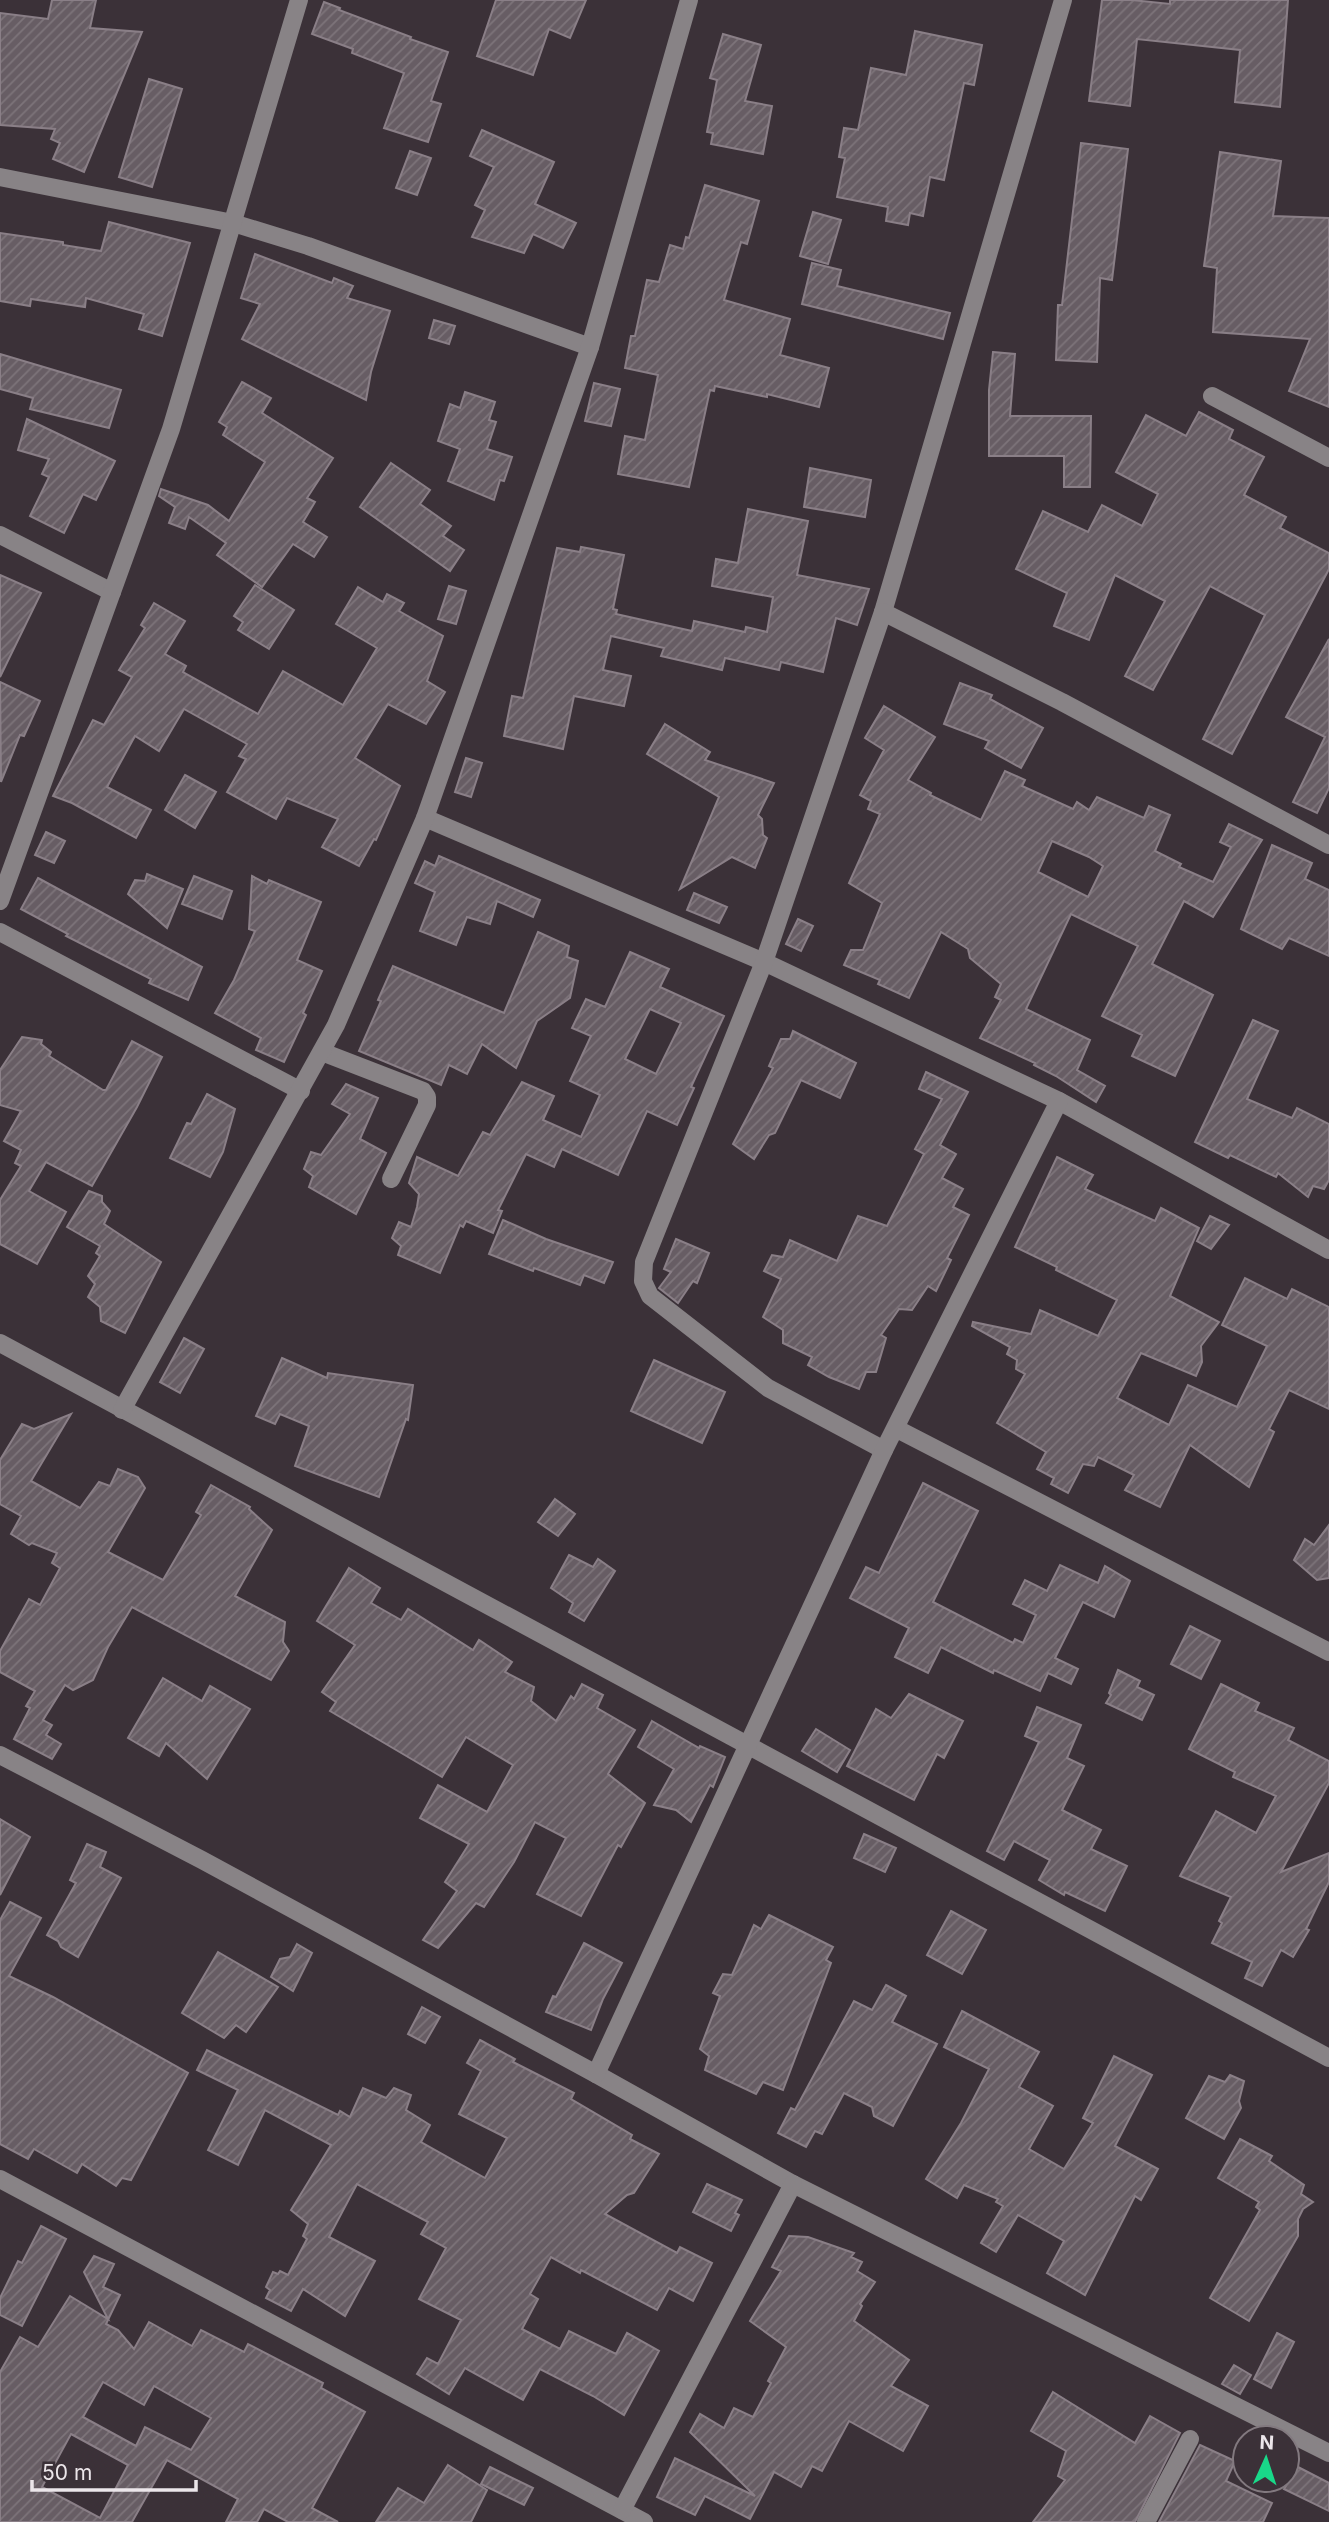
<svg xmlns="http://www.w3.org/2000/svg" width="1329" height="2522" font-family="Inter,sans-serif">
<style>
.building{fill:url(#building-hatch);stroke:#8a7f87;stroke-width:2;fill-rule:evenodd}
.lines{fill:none;stroke-linecap:round;stroke-linejoin:round}
.minor{stroke:#888386;stroke-width:18}
</style>
<defs>
<pattern id="building-hatch" width="6" height="6" patternUnits="userSpaceOnUse" patternTransform="scale(1.75)"><rect width="6" height="6" fill="#675d64"/><path d="M-1 1l2-2M0 6l6-6M5 7l2-2" fill="none" stroke="#7d747a"/></pattern>
</defs>
<rect width="100%" height="100%" fill="#3b3138"/>
<g class="building">
<polygon points="52,0 96,0 90,28 142,32 84,172 53,159 60,143 51,139 55,129 0,125 0,13 48,19"/>
<polygon points="496,0 586,0 570,38 549,29 533,75 477,56"/>
<polygon points="1102,0 1132,0 1170,4 1170,0 1288,0 1280,107 1235,102 1240,50 1137,39 1130,106 1089,101"/>
<polygon points="324,2 340,8 339,10 411,37 410,39 448,52 431,101 441,104 428,142 384,128 404,73 352,53 353,49 312,34"/>
<polygon points="915,31 982,45 974,85 964,83 944,180 930,177 923,216 910,213 908,225 886,221 888,207 837,197 845,158 839,157 844,128 858,130 871,68 906,75"/>
<polygon points="723,34 761,45 745,101 772,106 763,154 711,144 713,133 707,132 717,80 710,78"/>
<polygon points="149,79 182,89 152,187 119,177"/>
<polygon points="482,130 554,162 535,204 576,223 563,248 533,234 524,253 472,237 485,210 475,205 494,167 470,156"/>
<polygon points="1081,143 1128,149 1112,280 1100,278 1097,362 1056,360 1058,305 1062,305"/>
<polygon points="410,151 431,158 417,195 396,188"/>
<polygon points="1220,152 1281,161 1273,216 1329,218 1329,407 1289,391 1310,339 1213,332 1217,268 1204,266"/>
<polygon points="705,185 759,201 747,244 741,242 724,300 790,319 780,355 829,368 819,407 767,394 767,397 715,386 714,391 710,390 689,487 618,474 625,436 645,440 658,375 625,368 631,336 635,336 647,280 659,282 670,245 683,249 686,237 689,238"/>
<polygon points="813,212 841,220 828,264 800,256"/>
<polygon points="109,222 190,243 162,336 139,329 144,314 86,298 85,307 31,299 30,306 0,301 0,233 63,242 63,245 101,251"/>
<polygon points="255,254 332,283 334,278 353,286 347,298 390,311 371,372 366,400 242,339 260,304 241,298"/>
<polygon points="812,263 841,270 837,286 950,313 943,339 802,304"/>
<polygon points="434,320 455,326 449,344 429,338"/>
<polygon points="993,352 1015,354 1010,416 1091,416 1090,487 1064,487 1064,456 989,456 989,390"/>
<polygon points="0,354 121,390 109,428 30,409 33,398 0,389"/>
<polygon points="242,382 271,398 262,413 333,458 307,498 315,502 303,522 327,537 314,557 293,544 262,587 217,555 226,543 189,517 185,529 169,523 175,507 159,496 161,489 208,505 229,521 265,462 223,435 227,427 219,422"/>
<polygon points="594,383 620,389 611,426 585,421"/>
<polygon points="465,392 495,402 489,420 496,422 487,449 512,457 504,481 500,480 494,500 448,481 460,449 438,441 450,404 460,408"/>
<polygon points="1199,412 1233,430 1229,439 1264,457 1244,495 1286,517 1280,528 1329,553 1329,569 1232,754 1203,739 1265,615 1210,586 1153,690 1125,676 1165,601 1115,575 1089,640 1054,626 1067,593 1016,569 1043,511 1088,532 1102,505 1142,526 1158,494 1116,472 1146,415 1186,436"/>
<polygon points="27,419 115,461 96,500 83,494 64,533 30,516 49,477 42,474 49,459 18,450"/>
<polygon points="391,463 430,490 420,504 451,526 443,536 464,550 450,571 360,507"/>
<polygon points="810,468 871,480 865,517 804,507"/>
<polygon points="748,509 808,521 797,575 869,589 857,625 836,618 823,672 781,662 779,670 725,658 722,670 661,656 664,648 611,636 603,670 631,676 624,706 574,696 563,749 504,736 512,696 523,698 557,548 580,552 581,547 624,555 613,609 617,610 616,614 692,631 694,621 745,632 746,627 767,632 773,597 712,586 716,559 738,563"/>
<polygon points="0,575 41,593 0,677"/>
<polygon points="255,585 294,610 269,649 238,630 243,622 234,616"/>
<polygon points="449,586 466,591 456,624 438,619"/>
<polygon points="358,587 383,602 387,594 404,603 399,611 443,636 427,681 445,692 426,724 388,704 355,758 400,786 376,840 374,839 359,866 322,847 338,819 287,798 276,819 227,792 246,759 239,756 247,744 184,709 159,751 135,736 107,787 151,810 136,838 72,803 53,796 93,720 104,725 132,677 119,670 145,628 141,625 154,603 185,621 165,654 186,666 183,672 258,714 283,671 343,705 377,648 336,624"/>
<polygon points="1329,639 1329,788 1317,813 1293,802 1325,737 1286,717"/>
<polygon points="0,682 40,701 24,736 20,735 1,782"/>
<polygon points="960,683 992,695 990,699 1043,728 1021,768 985,748 989,741 944,724"/>
<path d="M884,706L935,737L908,780L931,793L930,795L981,820L1005,771L1025,780L1022,786L1073,809L1077,802L1089,810L1097,797L1144,818L1149,806L1170,815L1155,851L1181,864L1179,867L1213,882L1231,847L1220,842L1229,824L1262,840L1213,917L1184,901L1152,964L1213,995L1175,1076L1132,1056L1142,1035L1102,1016L1138,946L1071,914L1026,1009L1090,1040L1077,1070L1105,1086L1096,1102L1056,1076L1034,1065L1035,1063L980,1038L1001,1000L995,997L1001,984L970,958L968,949L941,932L909,998L878,984L880,980L844,965L851,950H863L882,903L849,883L880,814L868,809L871,801L860,795L884,750L865,738ZM1052,841L1089,857L1103,866L1088,897L1038,872Z"/>
<polygon points="665,724 710,752 705,760 774,783 758,815 762,819 763,835 767,838 755,868 732,857 680,889 719,797 647,754"/>
<polygon points="466,758 482,763 471,797 455,792"/>
<polygon points="185,775 216,792 195,828 165,810"/>
<polygon points="46,832 65,841 54,863 35,855"/>
<polygon points="1272,845 1312,863 1305,879 1329,890 1329,956 1289,938 1282,949 1241,929"/>
<polygon points="439,856 540,900 533,917 497,901 490,924 467,917 456,945 420,931 435,892 415,883 425,861 435,866"/>
<polygon points="147,874 183,889 167,928 128,894 135,880 145,881"/>
<polygon points="194,876 232,891 222,919 182,904"/>
<polygon points="252,876 267,884 269,880 321,902 297,960 322,971 303,1013 306,1015 284,1062 256,1050 261,1038 215,1013 234,980 255,931 249,929"/>
<polygon points="38,878 202,967 188,1000 149,983 151,979 66,936 68,934 21,909"/>
<polygon points="694,893 727,907 719,923 687,910"/>
<polygon points="798,919 813,926 801,951 786,944"/>
<polygon points="538,932 569,946 567,957 578,961 570,998 537,1021 516,1068 482,1044 467,1074 449,1065 441,1085 359,1051 381,1001 378,1000 393,966 504,1013"/>
<path d="M630,952L669,969L660,987L724,1016L691,1087L694,1088L677,1125L647,1111L618,1175L562,1149L554,1167L526,1154L498,1210L502,1211L493,1233L466,1221L463,1227L460,1225L440,1273L398,1255L401,1246L392,1238L399,1222L411,1227L417,1207L419,1194L409,1183L417,1157L458,1176L483,1132L490,1135L522,1082L554,1096L543,1120L581,1137L600,1095L570,1081L591,1036L572,1028L586,999L605,1007ZM650,1009L681,1023L656,1074L625,1059Z"/>
<polygon points="1253,1020 1278,1031 1247,1099 1292,1118 1297,1108 1329,1124 1329,1180 1324,1189 1313,1186 1308,1197 1278,1173 1276,1177 1230,1155 1228,1158 1195,1142"/>
<polygon points="793,1031 856,1063 840,1098 801,1080 775,1133 769,1135 754,1159 733,1144 773,1068 769,1066 781,1039 790,1039"/>
<polygon points="22,1037 42,1040 41,1044 51,1052 49,1056 103,1090 106,1090 132,1041 162,1057 137,1107 92,1186 46,1162 29,1191 66,1212 37,1264 0,1244 0,1200 21,1166 15,1163 21,1150 4,1141 21,1111 0,1105 0,1070"/>
<polygon points="926,1072 968,1092 940,1145 956,1154 942,1178 963,1189 953,1207 969,1215 947,1258 951,1260 936,1291 928,1286 912,1310 899,1309 881,1335 886,1338 876,1372 866,1372 859,1389 829,1377 808,1365 812,1357 783,1343 783,1330 763,1317 781,1279 764,1271 772,1255 783,1257 790,1240 837,1261 858,1216 887,1226 924,1154 915,1149 942,1099 919,1089"/>
<polygon points="346,1084 378,1098 360,1139 386,1153 356,1214 309,1187 313,1176 304,1169 311,1152 321,1155 350,1114 332,1104"/>
<polygon points="207,1094 235,1109 223,1152 210,1177 170,1158 187,1123 191,1124"/>
<polygon points="1057,1157 1093,1175 1085,1189 1155,1221 1161,1208 1199,1228 1170,1296 1219,1322 1201,1346 1202,1362 1196,1376 1141,1353 1117,1398 1169,1425 1188,1385 1237,1407 1267,1346 1222,1325 1245,1278 1287,1299 1292,1289 1329,1307 1329,1409 1289,1390 1269,1429 1274,1432 1249,1487 1190,1445 1160,1507 1125,1490 1134,1475 1098,1457 1094,1466 1083,1464 1068,1493 1051,1484 1054,1478 1037,1469 1046,1452 997,1423 1025,1374 1016,1369 1017,1360 1007,1354 1010,1347 972,1326 973,1322 1031,1334 1040,1310 1098,1336 1117,1300 1056,1270 1057,1267 1015,1247"/>
<polygon points="89,1191 102,1196 102,1202 110,1211 104,1224 161,1262 125,1333 101,1321 100,1307 88,1297 95,1284 88,1276 100,1256 96,1253 100,1246 67,1227"/>
<polygon points="1210,1216 1229,1225 1211,1249 1197,1241"/>
<polygon points="503,1220 546,1239 613,1262 604,1283 584,1275 580,1285 534,1268 533,1271 489,1254"/>
<polygon points="676,1239 709,1253 697,1283 693,1281 678,1303 659,1288 671,1272 664,1269"/>
<polygon points="184,1338 204,1349 180,1393 160,1382"/>
<polygon points="282,1358 327,1378 328,1373 413,1385 408,1420 406,1419 379,1497 295,1466 309,1426 280,1414 275,1424 256,1416"/>
<polygon points="654,1360 725,1392 702,1443 631,1411"/>
<polygon points="71,1414 31,1481 80,1508 99,1482 110,1486 118,1469 138,1477 145,1488 108,1552 163,1580 201,1515 196,1512 211,1485 250,1507 249,1509 272,1530 235,1596 285,1622 283,1642 289,1651 271,1680 132,1607 108,1647 93,1680 73,1690 65,1685 43,1720 52,1725 46,1735 61,1744 52,1759 14,1739 30,1708 26,1706 35,1691 0,1672 0,1651 29,1599 40,1605 60,1568 52,1563 57,1553 32,1543 29,1545 11,1534 21,1516 0,1504 0,1460 22,1424 34,1429"/>
<polygon points="923,1483 978,1511 933,1602 1013,1643 1015,1639 1023,1643 1036,1615 1013,1604 1025,1580 1047,1591 1060,1565 1098,1583 1105,1566 1130,1581 1114,1617 1083,1602 1055,1658 1078,1669 1071,1684 1048,1673 1040,1691 994,1670 993,1673 941,1647 928,1673 895,1657 909,1628 850,1598 866,1567 879,1573"/>
<polygon points="555,1499 575,1514 558,1536 538,1522"/>
<polygon points="1329,1525 1329,1578 1317,1580 1294,1560 1305,1539 1314,1545"/>
<polygon points="569,1555 593,1567 598,1559 615,1571 584,1621 569,1612 573,1603 551,1588"/>
<polygon points="349,1568 380,1588 371,1603 401,1620 408,1609 473,1650 479,1640 512,1662 505,1672 534,1687 531,1701 556,1721 571,1696 574,1699 582,1684 603,1695 597,1708 635,1730 608,1774 645,1803 621,1847 618,1845 581,1916 537,1894 566,1838 535,1822 514,1862 484,1907 476,1903 438,1948 423,1940 457,1891 445,1882 469,1844 420,1818 438,1785 487,1812 513,1765 466,1737 442,1777 330,1711 336,1702 322,1692 355,1645 317,1621"/>
<polygon points="1190,1626 1220,1641 1201,1679 1171,1664"/>
<polygon points="1118,1670 1140,1681 1137,1687 1154,1695 1142,1720 1106,1703 1111,1695 1109,1693"/>
<polygon points="163,1678 202,1701 210,1686 250,1709 207,1779 166,1743 159,1756 128,1738"/>
<polygon points="1221,1684 1259,1703 1255,1711 1294,1728 1288,1740 1329,1761 1329,1783 1281,1872 1329,1853 1329,1882 1306,1929 1309,1930 1293,1957 1281,1950 1262,1986 1245,1978 1252,1962 1212,1943 1222,1923 1219,1921 1231,1897 1180,1876 1216,1811 1256,1833 1276,1796 1233,1777 1235,1772 1189,1749"/>
<polygon points="909,1694 963,1721 944,1758 937,1754 914,1800 847,1766 876,1709 891,1718"/>
<polygon points="1037,1707 1081,1725 1067,1758 1084,1766 1062,1810 1101,1830 1091,1849 1127,1866 1105,1911 1065,1892 1064,1895 1039,1880 1050,1860 1014,1841 1004,1860 987,1851 1039,1742 1025,1736"/>
<polygon points="652,1721 699,1748 700,1746 725,1757 713,1787 710,1785 691,1822 676,1810 654,1805 674,1769 638,1747"/>
<polygon points="816,1729 850,1750 837,1772 802,1751"/>
<polygon points="0,1819 30,1837 0,1895"/>
<polygon points="864,1834 896,1848 885,1872 854,1858"/>
<polygon points="87,1844 106,1852 100,1867 121,1878 78,1957 61,1947 58,1941 47,1935 76,1883 70,1880"/>
<polygon points="10,1902 41,1918 9,1976 53,1997 188,2073 131,2180 122,2178 116,2186 82,2164 77,2173 34,2149 28,2159 0,2144 0,1920"/>
<polygon points="951,1911 986,1930 962,1974 927,1955"/>
<polygon points="769,1915 833,1947 826,1960 831,1963 783,2090 763,2082 756,2094 705,2070 709,2056 700,2049 720,1996 713,1993 723,1974 732,1975 754,1925 761,1929"/>
<polygon points="584,1943 622,1963 603,1999 591,2030 546,2012 553,1996 556,1997"/>
<polygon points="297,1944 312,1953 293,1991 271,1977 280,1959 290,1957"/>
<polygon points="218,1952 278,1987 246,2032 236,2025 224,2038 182,2013"/>
<polygon points="886,1985 906,1996 892,2022 937,2044 893,2126 874,2116 872,2107 844,2093 822,2134 815,2131 806,2147 778,2133 791,2108 795,2110 854,2001 872,2010"/>
<polygon points="422,2007 440,2017 425,2043 408,2034"/>
<polygon points="962,2011 1039,2052 1019,2087 1053,2106 1029,2149 1064,2169 1093,2123 1083,2118 1114,2056 1152,2075 1115,2146 1158,2169 1141,2200 1135,2196 1085,2295 1047,2273 1064,2241 1018,2215 996,2252 981,2243 1003,2206 996,2202 998,2199 964,2185 957,2198 926,2179 961,2123 989,2069 944,2047"/>
<polygon points="480,2040 515,2059 513,2062 574,2093 571,2099 632,2135 630,2139 659,2154 634,2193 627,2195 605,2214 677,2253 680,2247 712,2263 693,2301 669,2288 657,2310 581,2270 580,2273 551,2257 530,2294 538,2299 522,2329 560,2349 569,2331 616,2354 627,2333 659,2351 624,2415 593,2396 540,2369 523,2400 465,2368 449,2394 417,2374 427,2358 438,2364 461,2320 419,2299 446,2248 421,2234 428,2222 357,2184 329,2237 375,2261 345,2316 303,2289 291,2311 266,2298 270,2290 266,2287 273,2272 278,2274 280,2271 288,2275 307,2239 303,2236 308,2224 291,2210 331,2145 265,2110 238,2165 208,2150 238,2090 197,2070 207,2050 338,2115 340,2111 350,2117 363,2088 386,2098 394,2088 411,2095 406,2110 430,2125 421,2142 485,2178 507,2138 459,2114 481,2071 467,2063"/>
<polygon points="1230,2075 1244,2081 1239,2101 1241,2108 1224,2139 1186,2118 1209,2076 1225,2082"/>
<polygon points="1240,2139 1272,2156 1269,2161 1304,2185 1301,2194 1313,2202 1303,2209 1298,2219 1298,2236 1249,2321 1210,2298 1260,2210 1256,2207 1259,2202 1218,2178"/>
<polygon points="707,2184 742,2200 735,2213 739,2215 731,2231 693,2212"/>
<polygon points="41,2226 66,2239 22,2326 0,2315 0,2298 18,2261 22,2263"/>
<polygon points="789,2236 808,2237 854,2253 851,2257 862,2262 857,2271 875,2282 860,2304 862,2306 854,2321 909,2360 891,2386 928,2406 903,2451 849,2421 822,2471 812,2466 801,2487 774,2472 750,2519 705,2496 695,2515 657,2497 675,2458 755,2496 690,2432 700,2414 724,2428 734,2408 753,2417 771,2383 768,2381 786,2347 750,2321 781,2271 772,2267"/>
<path d="M94,2256L114,2264L103,2287L120,2295L106,2324L118,2330L134,2349L149,2322L192,2346L201,2330L244,2352L248,2344L323,2383L321,2388L365,2412L312,2508L338,2522H288L264,2509L257,2522H226L238,2499L167,2460L132,2522H0V2372L20,2337L38,2347L70,2296L108,2319L84,2272ZM103,2382L144,2405L154,2386L211,2418L191,2450L145,2427L136,2446L83,2417ZM71,2434L128,2465L100,2518L42,2487Z"/>
<polygon points="1277,2333 1294,2342 1271,2388 1254,2379"/>
<polygon points="1234,2365 1251,2375 1240,2394 1222,2384"/>
<polygon points="1053,2392 1135,2443 1150,2416 1180,2433 1135,2522 1033,2522 1065,2480 1058,2476 1066,2451 1031,2431"/>
<polygon points="1200,2445 1235,2461 1226,2481 1272,2503 1263,2522 1159,2522"/>
<polygon points="448,2465 487,2490 471,2522 376,2522 398,2488 424,2503"/>
<polygon points="490,2467 533,2488 524,2505 481,2484"/>
<polygon points="1298,2467 1329,2483 1329,2511 1284,2489"/>
</g>
<g class="lines">
<g class="minor">
<polyline points="0,177 233,223 308,246 590,347"/>
<polyline points="1212,396 1329,458"/>
<polyline points="0,535 112,592"/>
<polyline points="883,612 1063,0"/>
<polyline points="425,818 764,962 1059,1101 1329,1250"/>
<polyline points="0,901 171,429 299,0"/>
<polyline points="0,932 301,1091"/>
<polyline points="322,1052 423,1091 427,1097 427,1105 391,1179"/>
<polyline points="0,1343 1329,2058"/>
<polyline points="122,1410 336,1025 425,818 590,347 689,0"/>
<polyline points="897,1429 1329,1652"/>
<polyline points="884,1450 768,1388 650,1296 643,1281 644,1262 764,962 883,612 1062,702 1329,845"/>
<polyline points="0,1755 202,1860 596,2074 793,2184 1329,2453"/>
<polyline points="596,2074 884,1450 1059,1101"/>
<polyline points="0,2179 644,2522"/>
<polyline points="622,2510 793,2184"/>
<polyline points="1146,2522 1190,2439"/>
</g>
</g>
<g transform="translate(1266 2459) rotate(3)"><circle r="33" fill="#3b3138" stroke="#82797f" stroke-width="2"/>
<path d="M0-5L12 26L0 18L-12 26Z" fill="#19d989"/>
<text y="-10" font-size="19" font-weight="bold" text-anchor="middle" fill="#ece6ea">N</text>
</g>
<path d="M32 2480v10h164v-10" fill="none" stroke="#ece6ea" stroke-width="3.5"/>
<text x="42" y="2480" font-size="21" fill="#ece6ea" stroke="#3b3138" stroke-width="5" paint-order="stroke">50 m</text>
</svg>
